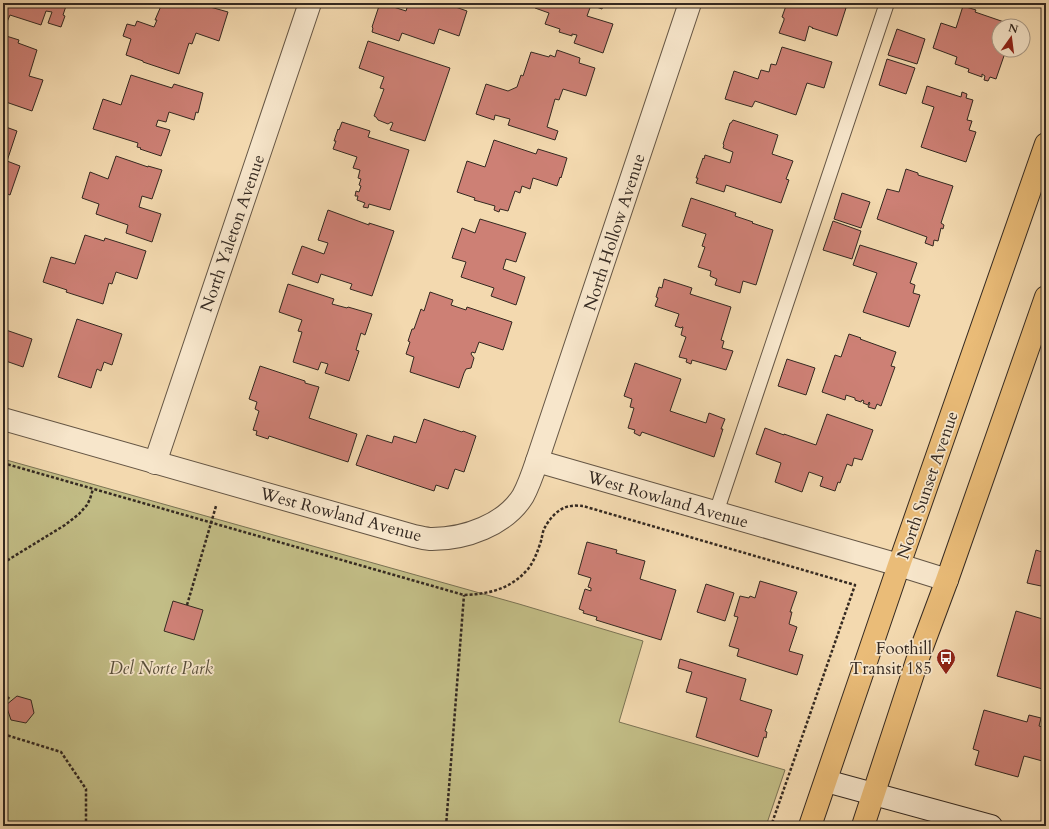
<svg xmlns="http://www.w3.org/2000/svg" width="1049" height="829" font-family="Cardo,serif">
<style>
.green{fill:#c2bd86;stroke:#7b7354}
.building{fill:#cd8075;stroke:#342921}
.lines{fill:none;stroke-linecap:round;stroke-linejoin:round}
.lane-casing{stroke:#645544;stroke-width:16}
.street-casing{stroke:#645544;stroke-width:24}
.secondary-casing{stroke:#342921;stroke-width:24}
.primary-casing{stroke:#342921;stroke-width:24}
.path{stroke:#342921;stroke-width:2.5;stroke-dasharray:3 2;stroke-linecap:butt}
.lane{stroke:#f7e6cb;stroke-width:14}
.street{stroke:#f7e6cb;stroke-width:22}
.secondary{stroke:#f7e6cb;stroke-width:22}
.primary{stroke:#eabc78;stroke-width:22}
.labels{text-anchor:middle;stroke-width:3.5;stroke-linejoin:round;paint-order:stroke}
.street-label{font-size:17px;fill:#342921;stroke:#f7e6cb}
.poi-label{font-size:17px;fill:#342921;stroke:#f7e6cb;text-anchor:end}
.park-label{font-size:17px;font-style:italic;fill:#584e3a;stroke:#f7e6cb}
</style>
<rect width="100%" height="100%" fill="#f3d9af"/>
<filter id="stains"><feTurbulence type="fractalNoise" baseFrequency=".005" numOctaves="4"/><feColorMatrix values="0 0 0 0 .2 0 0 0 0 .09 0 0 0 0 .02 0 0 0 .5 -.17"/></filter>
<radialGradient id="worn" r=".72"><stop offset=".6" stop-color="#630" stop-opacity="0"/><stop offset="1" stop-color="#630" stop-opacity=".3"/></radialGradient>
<polygon class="green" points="3,459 519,604 643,641 619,722 785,770 766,826 3,826"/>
<g class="building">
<polygon points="3,3 67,3 63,15 65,16 61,27 48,23 52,12 46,11 41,25 10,15 7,22 3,21"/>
<polygon points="161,3 196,3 228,12 219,41 196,33 192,44 189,43 179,74 143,62 143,61 126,55 131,39 123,36 127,24 135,26 137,21 154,27 157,20 155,20 161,6 160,6"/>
<polygon points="381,3 406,11 407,8 401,6 402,3 447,3 447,4 467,11 459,36 439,29 434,44 402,33 399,41 372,32 373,28 372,27 379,6 380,7"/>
<polygon points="537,3 604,3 602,9 591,5 587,16 613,24 603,53 574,43 577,35 572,34 572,36 559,32 560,29 545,24 549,13 535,8"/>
<polygon points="787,3 828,3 846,8 837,36 812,28 813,28 809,26 805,41 779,33 784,20 784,18 782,17"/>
<polygon points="963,6 976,10 975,12 1010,24 1009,26 999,26 999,50 1006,50 996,79 990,77 988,81 984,80 985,76 982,74 982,77 968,72 969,69 955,64 957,57 933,48 941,23 956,28"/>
<polygon points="897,29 925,39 917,64 888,55"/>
<polygon points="3,35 19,40 18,43 37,50 29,76 43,80 32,111 3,101"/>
<polygon points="368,41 450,68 425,141 390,130 393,123 391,122 388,124 378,120 376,117 374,116 384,89 380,88 384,77 359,68"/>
<polygon points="782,47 832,62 824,88 807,83 796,115 755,101 752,107 725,99 734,71 758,79 761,70 769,72 771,64 776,65"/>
<polygon points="557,50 580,58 579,63 595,68 586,96 563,89 559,100 555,99 547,127 558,131 555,140 508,125 510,119 495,115 494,120 476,114 486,84 508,91 517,87 521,75 523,76 531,52 549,57 550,55 555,57"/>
<polygon points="887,59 915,68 906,94 879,85"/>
<polygon points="131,75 172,88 174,84 203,93 198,113 196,112 194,120 169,112 166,122 158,120 156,126 170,130 161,156 140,149 141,148 137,147 138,143 93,129 103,99 121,105"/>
<polygon points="927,86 961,97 962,92 967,94 966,98 973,100 967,120 972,121 969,130 976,132 966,162 921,147 934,107 922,103"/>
<polygon points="733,120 778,135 772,154 793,161 786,179 789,180 781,203 726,185 724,192 696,183 698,178 696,178 703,158 704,159 705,155 730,163 733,152 723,148 724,145 723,144 730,123 731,123"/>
<polygon points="342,122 370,131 368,137 409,150 390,210 369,204 368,208 363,207 365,203 357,200 358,196 355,196 356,191 359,192 361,186 359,185 361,179 358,178 360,170 353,168 357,157 333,149 336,141 334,141 338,129 339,130"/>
<polygon points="3,126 17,131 7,161 20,166 10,195 3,192"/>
<polygon points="494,140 536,154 538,149 567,158 561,178 560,177 557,186 533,178 530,189 522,186 520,193 515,191 508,211 500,209 499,212 494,210 495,206 474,200 475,198 457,192 467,161 485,167"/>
<polygon points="116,156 148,167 148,166 162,170 152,199 142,196 139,207 161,214 152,242 126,233 128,225 96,214 99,204 82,198 90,172 108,179"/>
<polygon points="906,169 918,173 918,175 953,186 941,223 944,225 943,229 941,228 938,241 934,240 933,246 925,243 927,237 877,219 887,189 899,192"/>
<polygon points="842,193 870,202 861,228 834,219"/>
<polygon points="691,198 736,213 735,216 753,222 752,223 773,230 756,285 743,281 740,293 715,285 717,279 710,276 711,271 698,267 705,247 702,246 706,234 682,226"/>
<polygon points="328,210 369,225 369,223 394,231 372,296 350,289 352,284 321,274 318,283 292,274 302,246 324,254 328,243 318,240"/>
<polygon points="480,219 526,233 516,262 506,259 503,269 525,277 516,305 491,296 494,288 461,277 466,262 452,258 462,228 475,233"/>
<polygon points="833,221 861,231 852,259 823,250"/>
<polygon points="85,235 104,241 105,238 146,251 137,279 116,272 112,284 109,283 103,304 66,292 67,290 43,282 51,257 75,264"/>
<polygon points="860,245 917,263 910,283 915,285 913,293 920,295 909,327 863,312 877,273 853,265"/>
<polygon points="664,279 692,288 690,294 731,307 721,340 724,341 722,348 733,351 726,370 692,360 691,364 686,362 687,359 679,357 686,337 681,335 683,327 682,327 681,328 675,326 679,314 655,306 658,298 656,297 659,287 662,288"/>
<polygon points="288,284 334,299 332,304 347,308 348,307 372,314 365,335 361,333 356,350 359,351 349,381 325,373 328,364 321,362 318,370 293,362 302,332 298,331 302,320 279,312"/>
<polygon points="430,292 453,300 451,305 466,310 467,307 512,322 503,350 479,342 475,353 472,352 471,354 474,358 471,368 466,369 464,373 459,388 410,372 414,357 406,354 410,342 408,341 412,329 414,329 421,309 424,311"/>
<polygon points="77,319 122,334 112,365 104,362 101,371 97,369 91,388 58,377"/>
<polygon points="6,330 32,339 23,367 3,360 3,340"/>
<polygon points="849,334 861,338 860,339 896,352 891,366 895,367 881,406 877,404 875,409 868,407 870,403 869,402 868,405 863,403 864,401 862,400 861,402 855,400 855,398 846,395 845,400 822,392 835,355 841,357"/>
<polygon points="787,359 815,368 806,395 778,386"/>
<polygon points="635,363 681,379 670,411 706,423 709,413 725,419 721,429 723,429 714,457 642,432 640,436 634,433 635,430 628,428 634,408 630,407 632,399 624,396"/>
<polygon points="260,366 305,381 305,383 319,387 309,418 357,434 348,462 269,436 268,439 256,435 257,431 253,430 259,411 255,409 257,402 249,399"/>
<polygon points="827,414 873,430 862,460 854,458 852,466 847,464 840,483 838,482 835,491 820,486 823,477 809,472 802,492 775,482 781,463 756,454 765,428 784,435 784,434 816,445"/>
<polygon points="424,419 462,432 463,431 476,436 464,472 455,469 448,489 436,485 434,491 356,465 367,435 392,443 394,436 416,443"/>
<polygon points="587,542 617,550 616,553 645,561 640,579 676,590 661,640 596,620 597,617 583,613 584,611 579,609 585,589 591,591 591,588 588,587 591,578 578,574"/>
<polygon points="1046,548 1046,586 1041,585 1041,586 1027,583 1036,550 1045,553"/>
<polygon points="760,581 797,592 790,612 792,612 789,624 797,627 789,651 803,655 797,675 737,656 739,649 729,646 738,617 734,616 740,596 749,598 750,596 755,598"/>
<polygon points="706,584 734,593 725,621 697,612"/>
<polygon points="173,601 203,610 194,640 164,631"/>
<polygon points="1016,611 1046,620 1046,690 997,676"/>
<polygon points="680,659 746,679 740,700 772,710 765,731 767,732 766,738 764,737 758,757 696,737 707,698 686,692 692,672 678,668"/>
<polygon points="17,696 31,700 34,713 26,723 11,720 6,705"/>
<polygon points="984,710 1027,722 1029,715 1041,718 1039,726 1046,728 1046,762 1024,756 1018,777 975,765 979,751 973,749"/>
</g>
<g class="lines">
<defs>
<polyline id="lane" points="716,513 887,3"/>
<g id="street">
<path d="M3,419L414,536C420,537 426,539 432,539C465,539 505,525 523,496C529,485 533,473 537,461L690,3"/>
<polyline points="537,461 899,565 947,580"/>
<polyline points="155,463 310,3"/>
</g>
<polyline id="secondary" points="826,781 991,826"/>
<g id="primary">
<polyline points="810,826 899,565 1046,144"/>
<polyline points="863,826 919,655 947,580 1046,297"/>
</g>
</defs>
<use href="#lane" class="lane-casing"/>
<use href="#street" class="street-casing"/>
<use href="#secondary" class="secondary-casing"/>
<use href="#primary" class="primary-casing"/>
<g class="path">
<path d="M3,463L464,595C489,594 511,589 528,569C534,561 537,553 540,544C542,539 542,534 544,529C549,519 559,507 571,506C575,505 580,506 583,506L855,585L771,826"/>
<polyline points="3,563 65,525 79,514 87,505 90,499 93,489"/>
<polyline points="187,605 216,506"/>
<polyline points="3,694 11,700"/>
<polyline points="3,734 61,752 86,789 86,826"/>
<polyline points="446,826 464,595"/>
</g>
<use href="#lane" class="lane"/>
<use href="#street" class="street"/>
<use href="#secondary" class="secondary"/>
<use href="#primary" class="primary"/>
</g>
<defs>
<symbol id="bus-pin" viewBox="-11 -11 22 30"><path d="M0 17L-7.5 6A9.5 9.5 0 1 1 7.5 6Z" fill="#8f2418" stroke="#f7e6cb"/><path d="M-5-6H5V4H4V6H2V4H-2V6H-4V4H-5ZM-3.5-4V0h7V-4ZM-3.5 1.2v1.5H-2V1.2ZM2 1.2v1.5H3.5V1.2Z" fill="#fff"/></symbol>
</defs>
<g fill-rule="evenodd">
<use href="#bus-pin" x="935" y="647" width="22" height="30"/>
</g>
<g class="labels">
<g class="street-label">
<text transform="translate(614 232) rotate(-72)" y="6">North Hollow Avenue</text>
<text transform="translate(232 233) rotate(-71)" y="6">North Yaleton Avenue</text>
<text transform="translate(927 485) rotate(-71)" y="6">North Sunset Avenue</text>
<text transform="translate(668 499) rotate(16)" y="6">West Rowland Avenue</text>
<text transform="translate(341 514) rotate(15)" y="6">West Rowland Avenue</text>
</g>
<g class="poi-label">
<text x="932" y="654">Foothill<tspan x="932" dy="20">Transit 185</tspan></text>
</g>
<g class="park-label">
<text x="161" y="674">Del Norte Park</text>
</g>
</g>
<rect width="1049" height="829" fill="none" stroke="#f3d9af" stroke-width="16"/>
<rect x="4" y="4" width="1041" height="821" fill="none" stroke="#342921" stroke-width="2"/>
<rect x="8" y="8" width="1033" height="813" fill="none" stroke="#342921"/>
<g transform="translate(1011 38) rotate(14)"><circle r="19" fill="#f7e6cb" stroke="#a99a87"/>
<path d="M0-3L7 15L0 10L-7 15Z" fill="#8f2418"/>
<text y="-6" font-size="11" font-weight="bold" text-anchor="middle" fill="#342921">N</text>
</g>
<rect width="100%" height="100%" filter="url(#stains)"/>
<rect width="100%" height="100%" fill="url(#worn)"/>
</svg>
